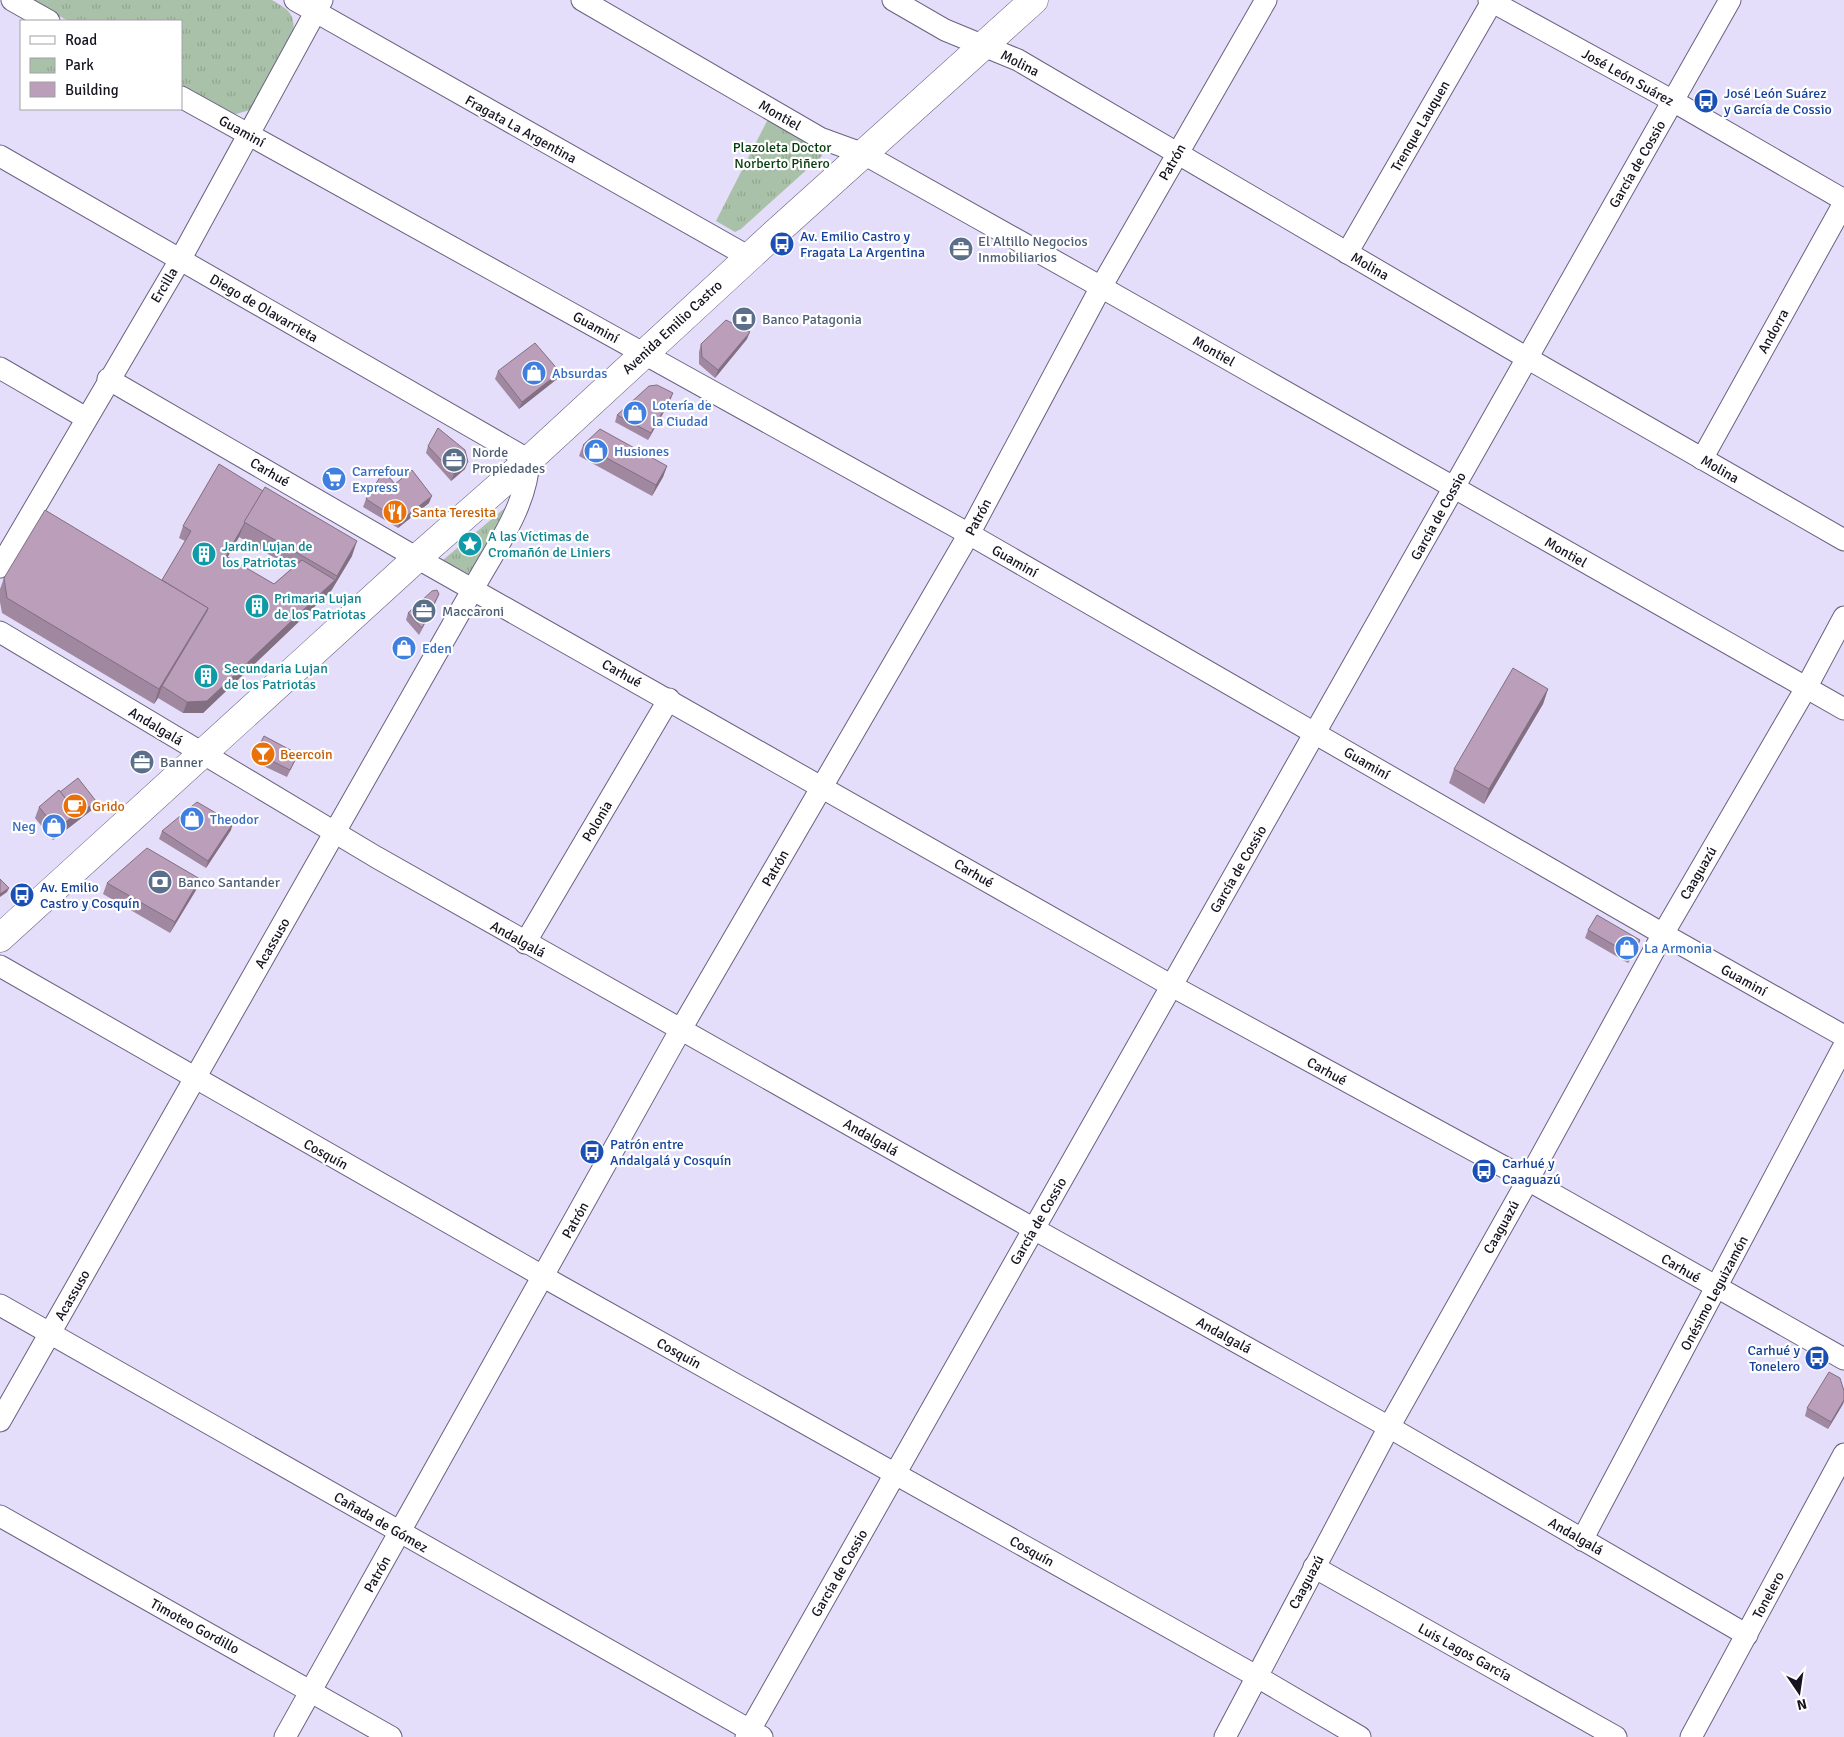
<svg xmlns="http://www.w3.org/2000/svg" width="1844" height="1737" font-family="Signika,sans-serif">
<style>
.park{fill:url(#park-tufts)}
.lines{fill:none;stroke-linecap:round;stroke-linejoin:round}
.minor-casing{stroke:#6a6181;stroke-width:23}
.major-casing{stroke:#6a6181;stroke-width:29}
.minor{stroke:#fff;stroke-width:21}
.major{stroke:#fff;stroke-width:28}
.wall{fill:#a088a0;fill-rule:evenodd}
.shaded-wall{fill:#826f82}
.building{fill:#ba9eba;stroke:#826f82}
.labels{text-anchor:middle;stroke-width:4.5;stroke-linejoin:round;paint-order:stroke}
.street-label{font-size:14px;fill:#171420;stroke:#fff}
.transit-label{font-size:14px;fill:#164399;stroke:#fff;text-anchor:start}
.park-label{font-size:14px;fill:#043c0c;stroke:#fff}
.service-label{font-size:14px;fill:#4e5e75;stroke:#fff;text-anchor:start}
.shop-label{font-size:14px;fill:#366cbe;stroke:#fff;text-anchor:start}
.food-label{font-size:14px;fill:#c56008;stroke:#fff;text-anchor:start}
.culture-label{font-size:14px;fill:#0d838f;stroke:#fff;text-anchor:start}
</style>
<defs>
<pattern id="park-tufts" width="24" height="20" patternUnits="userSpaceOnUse" patternTransform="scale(1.25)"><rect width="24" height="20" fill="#a9c1a8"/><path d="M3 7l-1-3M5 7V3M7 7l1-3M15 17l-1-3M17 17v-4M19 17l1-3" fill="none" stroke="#91a590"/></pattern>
</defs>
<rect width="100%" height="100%" fill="#e5defb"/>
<g class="park">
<path d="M32,0H272C289,10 296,14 293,35L250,110L229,116L181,88V21H68Z"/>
<polygon points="770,115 823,147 822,156 741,229 735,232 716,221"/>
<polygon points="506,507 471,575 443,560"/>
</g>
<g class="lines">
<defs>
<g id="minor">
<polyline points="12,0 49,21"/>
<polyline points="295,0 749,257"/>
<polyline points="582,0 820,138 864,154 1101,287 1844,709"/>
<polyline points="893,0 945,30 1018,60 1527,358 1844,540"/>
<polyline points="1489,0 1673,101 1844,200"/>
<polyline points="181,97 969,534 1663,934 1844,1036"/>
<path d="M0,156L529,460C527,506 495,549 473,589L0,1421"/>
<polyline points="1347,253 1493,0"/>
<polyline points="0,368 86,418"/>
<polyline points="108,379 417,558 1172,986 1528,1180 1844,1359"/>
<polyline points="1702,459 1844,203"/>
<polyline points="0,567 180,260 322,0"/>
<polyline points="0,632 376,857 1034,1229 1389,1427 1747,1635"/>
<polyline points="525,943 669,699"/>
<polyline points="0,966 558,1285 1256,1676 1360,1737"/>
<polyline points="0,1305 762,1737"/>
<polyline points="0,1516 391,1737"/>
<polyline points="1582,1540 1844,1046"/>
<polyline points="1314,1567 1616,1737"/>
<polyline points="285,1737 681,1029 969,534 1101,287 1266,0"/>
<polyline points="746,1737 1730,0"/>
<polyline points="1225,1737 1389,1427 1528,1180 1663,934 1806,688 1844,617"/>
<polyline points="1691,1737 1844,1454"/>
</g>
<polyline id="major" points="0,938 417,558 529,460 772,236 1034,0"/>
</defs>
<use href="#minor" class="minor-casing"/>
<use href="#major" class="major-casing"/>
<use href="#minor" class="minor"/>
<use href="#major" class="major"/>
</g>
<g class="wall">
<polygon points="747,339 715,378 699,364 699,352 701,344"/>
<polygon points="498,371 557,379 519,409 495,379"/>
<polygon points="670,401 648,440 615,422 617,415"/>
<polygon points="583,445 667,466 663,477 652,496 579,456"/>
<polygon points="428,446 465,469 451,481 426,453"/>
<path d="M219,464L352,556L331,591L203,713H183L158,698L154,704L2,613L0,602V589L4,578L162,580L185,541L179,538L183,526ZM239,537L292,568L274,584L227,557Z"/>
<polygon points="395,484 429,503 398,528 363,507 366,499"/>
<polygon points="439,594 436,601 419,635 406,620 408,613"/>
<polygon points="1548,689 1543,704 1484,804 1449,783 1454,769"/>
<polygon points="259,746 298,754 295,761 287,777 257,763 257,753"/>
<polygon points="60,792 96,801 93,809 53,840 35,818 39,807"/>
<polygon points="231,830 206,868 159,839 162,831"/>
<polygon points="107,883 196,890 170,933 103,894"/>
<polygon points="1588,930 1640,940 1638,947 1628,963 1585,938"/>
<polygon points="1844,1391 1844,1401 1843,1404 1828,1429 1805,1416 1807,1408"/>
</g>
<g class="shaded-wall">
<polygon points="750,332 747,339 715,378 718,370"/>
<polygon points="560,372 557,379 519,409 522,402"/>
<polygon points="673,393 670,401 648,440 651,433"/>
<polygon points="468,462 465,469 451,481 454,474"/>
<polygon points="667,466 663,477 652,496 656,485"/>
<polygon points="432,496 429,503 398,528 400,521"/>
<polygon points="243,526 239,537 222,567 226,556"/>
<polygon points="357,541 352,556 331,591 203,713 183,713 187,702 335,580 337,576"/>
<polygon points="439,594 436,601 419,635 422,628"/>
<polygon points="208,608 162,686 158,698 154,704 159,689"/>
<polygon points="1548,689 1543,704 1484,804 1489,789"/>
<polygon points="96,801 93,809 53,840 57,829 77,813"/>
<polygon points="233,823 231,830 206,868 208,861"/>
<polygon points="200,879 196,890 170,933 175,922"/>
<polygon points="9,888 7,892 0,897 0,894"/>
<polygon points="1640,940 1638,947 1628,963 1631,955"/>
<polygon points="1844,1400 1843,1404 1828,1429 1831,1422"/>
</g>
<g class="building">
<polygon points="726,320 750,332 718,370 702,357 701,344"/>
<polygon points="535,343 560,372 522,402 498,371"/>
<polygon points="657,385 673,393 651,433 617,415 649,386"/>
<polygon points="438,428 465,450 468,462 454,474 428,446"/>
<polygon points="600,429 667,466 656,485 583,445"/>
<polygon points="219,464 263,491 226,556 274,584 302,560 335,580 207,701 187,702 162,686 207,611 208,608 162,580 191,531 183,526"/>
<polygon points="412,470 432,496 400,521 366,499 384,471 395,484"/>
<polygon points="265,487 357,541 337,576 244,522"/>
<polygon points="45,510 208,608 159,689 7,598 4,578"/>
<polygon points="437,590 439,594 422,628 408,613 432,591"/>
<polygon points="1513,668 1548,689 1489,789 1454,769"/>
<polygon points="264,736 298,754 290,770 260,755 259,746"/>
<polygon points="78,778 96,801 76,817 77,813 60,792"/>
<polygon points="59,790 77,813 57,829 39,807"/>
<polygon points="197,802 233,823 208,861 162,831"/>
<polygon points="147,848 200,879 175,922 107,883"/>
<polygon points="0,879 9,888 0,894"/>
<polygon points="1597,915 1640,940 1631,955 1588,930"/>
<polygon points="1829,1372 1840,1378 1844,1391 1844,1400 1831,1422 1807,1408"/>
</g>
<defs>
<symbol id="bus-disc" viewBox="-11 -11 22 22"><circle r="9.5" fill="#1a4fb4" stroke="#fff"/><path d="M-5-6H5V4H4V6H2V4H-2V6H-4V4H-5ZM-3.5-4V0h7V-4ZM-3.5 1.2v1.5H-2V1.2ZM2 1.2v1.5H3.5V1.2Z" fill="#fff"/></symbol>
<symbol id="office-disc" viewBox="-11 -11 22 22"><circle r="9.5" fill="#5c6f8a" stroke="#fff"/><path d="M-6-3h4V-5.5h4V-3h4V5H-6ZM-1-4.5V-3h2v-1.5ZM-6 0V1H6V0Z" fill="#fff"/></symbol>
<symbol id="bank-disc" viewBox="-11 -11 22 22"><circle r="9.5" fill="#5c6f8a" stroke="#fff"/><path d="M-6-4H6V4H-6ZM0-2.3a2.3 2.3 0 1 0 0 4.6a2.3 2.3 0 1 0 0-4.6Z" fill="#fff"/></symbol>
<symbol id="shop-disc" viewBox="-11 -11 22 22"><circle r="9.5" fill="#3f7fe0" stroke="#fff"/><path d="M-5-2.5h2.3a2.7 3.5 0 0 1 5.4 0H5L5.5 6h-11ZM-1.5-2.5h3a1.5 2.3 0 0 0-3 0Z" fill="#fff"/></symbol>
<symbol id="supermarket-disc" viewBox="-11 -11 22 22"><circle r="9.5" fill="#3f7fe0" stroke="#fff"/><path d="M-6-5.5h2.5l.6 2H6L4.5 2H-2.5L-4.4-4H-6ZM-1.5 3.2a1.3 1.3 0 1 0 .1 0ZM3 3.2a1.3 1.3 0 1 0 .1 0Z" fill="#fff"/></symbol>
<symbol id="restaurant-disc" viewBox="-11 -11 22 22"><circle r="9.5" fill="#e8710a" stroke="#fff"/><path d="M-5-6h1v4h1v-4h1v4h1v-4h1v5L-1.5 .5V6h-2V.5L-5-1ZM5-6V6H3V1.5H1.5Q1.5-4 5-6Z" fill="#fff"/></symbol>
<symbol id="sight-disc" viewBox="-11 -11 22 22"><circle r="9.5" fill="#0f9aa8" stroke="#fff"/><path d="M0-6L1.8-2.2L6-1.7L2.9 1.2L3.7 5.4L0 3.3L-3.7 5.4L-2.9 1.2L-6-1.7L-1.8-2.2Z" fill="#fff"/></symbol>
<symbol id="building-disc" viewBox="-11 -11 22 22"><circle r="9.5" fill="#0f9aa8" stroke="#fff"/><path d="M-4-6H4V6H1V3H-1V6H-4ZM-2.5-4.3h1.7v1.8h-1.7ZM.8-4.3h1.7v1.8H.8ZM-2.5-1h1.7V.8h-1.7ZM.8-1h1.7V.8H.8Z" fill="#fff"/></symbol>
<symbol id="bar-disc" viewBox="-11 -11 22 22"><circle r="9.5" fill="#e8710a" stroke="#fff"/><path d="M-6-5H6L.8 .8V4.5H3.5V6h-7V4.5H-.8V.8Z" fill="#fff"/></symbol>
<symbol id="cafe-disc" viewBox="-11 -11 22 22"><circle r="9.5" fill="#e8710a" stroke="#fff"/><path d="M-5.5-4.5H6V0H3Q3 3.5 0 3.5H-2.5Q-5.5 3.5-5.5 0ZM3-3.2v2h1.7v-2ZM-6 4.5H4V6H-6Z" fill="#fff"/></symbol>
</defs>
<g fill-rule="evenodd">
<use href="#bus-disc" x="1692" y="87" width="28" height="28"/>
<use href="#bus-disc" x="768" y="230" width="28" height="28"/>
<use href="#office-disc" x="947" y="235" width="28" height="28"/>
<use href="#bank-disc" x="730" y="305" width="28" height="28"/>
<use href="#shop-disc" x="520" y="359" width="28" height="28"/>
<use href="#shop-disc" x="621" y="399" width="28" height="28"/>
<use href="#shop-disc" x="582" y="437" width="28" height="28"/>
<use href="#office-disc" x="440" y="446" width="28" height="28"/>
<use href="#supermarket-disc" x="320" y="465" width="28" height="28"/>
<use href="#restaurant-disc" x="381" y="498" width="28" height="28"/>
<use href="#sight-disc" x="456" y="530" width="28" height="28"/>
<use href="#building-disc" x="190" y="540" width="28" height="28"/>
<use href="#building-disc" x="243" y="592" width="28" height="28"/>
<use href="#office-disc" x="410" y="597" width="28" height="28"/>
<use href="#shop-disc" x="390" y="634" width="28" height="28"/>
<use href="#building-disc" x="192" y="662" width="28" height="28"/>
<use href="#bar-disc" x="249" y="740" width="28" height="28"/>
<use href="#office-disc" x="128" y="748" width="28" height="28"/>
<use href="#cafe-disc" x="61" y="792" width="28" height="28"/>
<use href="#shop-disc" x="178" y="805" width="28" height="28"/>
<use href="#shop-disc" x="40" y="812" width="28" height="28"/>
<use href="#bank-disc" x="146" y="868" width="28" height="28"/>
<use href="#bus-disc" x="8" y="881" width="28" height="28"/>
<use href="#shop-disc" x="1613" y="934" width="28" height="28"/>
<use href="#bus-disc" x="578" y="1138" width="28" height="28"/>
<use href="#bus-disc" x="1470" y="1157" width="28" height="28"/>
<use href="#bus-disc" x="1803" y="1344" width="28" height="28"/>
</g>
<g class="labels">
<g class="street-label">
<text transform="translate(1020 63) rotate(27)" y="5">Molina</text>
<text transform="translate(1628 77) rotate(29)" y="5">José León Suárez</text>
<text transform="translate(780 115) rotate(30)" y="5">Montiel</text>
<text transform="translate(1420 126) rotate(-60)" y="5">Trenque Lauquen</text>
<text transform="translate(521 129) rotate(29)" y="5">Fragata La Argentina</text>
<text transform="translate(242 131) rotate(29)" y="5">Guaminí</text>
<text transform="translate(1172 162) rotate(-60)" y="5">Patrón</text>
<text transform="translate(1637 164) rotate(-60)" y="5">García de Cossio</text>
<text transform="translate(1370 266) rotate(30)" y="5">Molina</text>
<text transform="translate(164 285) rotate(-59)" y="5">Ercilla</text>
<text transform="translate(264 308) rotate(30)" y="5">Diego de Olavarrieta</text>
<text transform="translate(596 327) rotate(29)" y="5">Guaminí</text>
<text transform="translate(672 327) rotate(-43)" y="5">Avenida Emilio Castro</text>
<text transform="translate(1773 331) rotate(-61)" y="5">Andorra</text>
<text transform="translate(1214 351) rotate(30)" y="5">Montiel</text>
<text transform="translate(1720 469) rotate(30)" y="5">Molina</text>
<text transform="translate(270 472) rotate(30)" y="5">Carhué</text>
<text transform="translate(1438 516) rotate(-61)" y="5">García de Cossio</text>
<text transform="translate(978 517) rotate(-62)" y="5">Patrón</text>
<text transform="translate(1566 552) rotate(30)" y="5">Montiel</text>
<text transform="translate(1015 561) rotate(30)" y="5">Guaminí</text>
<text transform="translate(622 673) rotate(29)" y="5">Carhué</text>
<text transform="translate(156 726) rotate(31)" y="5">Andalgalá</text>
<text transform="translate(1367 763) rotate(30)" y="5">Guaminí</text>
<text transform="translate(597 821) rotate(-59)" y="5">Polonia</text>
<text transform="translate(775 868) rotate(-60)" y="5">Patrón</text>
<text transform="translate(1238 869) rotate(-60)" y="5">García de Cossio</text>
<text transform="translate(974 873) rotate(30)" y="5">Carhué</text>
<text transform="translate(1698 873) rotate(-60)" y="5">Caaguazú</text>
<text transform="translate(518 939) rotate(29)" y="5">Andalgalá</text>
<text transform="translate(272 943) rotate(-60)" y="5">Acassuso</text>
<text transform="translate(1744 980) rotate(29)" y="5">Guaminí</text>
<text transform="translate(1327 1071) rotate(29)" y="5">Carhué</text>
<text transform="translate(871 1137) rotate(30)" y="5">Andalgalá</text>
<text transform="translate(326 1154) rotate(29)" y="5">Cosquín</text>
<text transform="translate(575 1220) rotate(-61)" y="5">Patrón</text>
<text transform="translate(1038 1221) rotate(-60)" y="5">García de Cossio</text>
<text transform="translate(1501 1227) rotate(-61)" y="5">Caaguazú</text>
<text transform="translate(1681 1268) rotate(30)" y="5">Carhué</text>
<text transform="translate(1714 1293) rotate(-62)" y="5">Onésimo Leguizamón</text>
<text transform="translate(72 1295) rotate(-60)" y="5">Acassuso</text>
<text transform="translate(1224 1335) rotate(29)" y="5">Andalgalá</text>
<text transform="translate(679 1353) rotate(29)" y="5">Cosquín</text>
<text transform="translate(381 1522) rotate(30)" y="5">Cañada de Gómez</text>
<text transform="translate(1576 1536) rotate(30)" y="5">Andalgalá</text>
<text transform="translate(1032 1551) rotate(29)" y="5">Cosquín</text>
<text transform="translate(839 1573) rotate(-60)" y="5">García de Cossio</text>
<text transform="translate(377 1574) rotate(-61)" y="5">Patrón</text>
<text transform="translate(1306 1582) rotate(-62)" y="5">Caaguazú</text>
<text transform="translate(1768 1595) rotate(-62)" y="5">Tonelero</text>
<text transform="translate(195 1626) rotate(29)" y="5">Timoteo Gordillo</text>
<text transform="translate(1465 1652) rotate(29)" y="5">Luis Lagos García</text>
</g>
<g class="transit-label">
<text x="1724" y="98">José León Suárez<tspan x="1724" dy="16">y García de Cossio</tspan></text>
<text x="800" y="241">Av. Emilio Castro y<tspan x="800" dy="16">Fragata La Argentina</tspan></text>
<text x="40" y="892">Av. Emilio<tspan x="40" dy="16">Castro y Cosquín</tspan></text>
<text x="610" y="1149">Patrón entre<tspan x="610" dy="16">Andalgalá y Cosquín</tspan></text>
<text x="1502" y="1168">Carhué y<tspan x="1502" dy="16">Caaguazú</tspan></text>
<text x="1800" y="1355" text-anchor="end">Carhué y<tspan x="1800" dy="16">Tonelero</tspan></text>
</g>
<g class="park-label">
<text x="782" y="152">Plazoleta Doctor<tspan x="782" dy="16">Norberto Piñero</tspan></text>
</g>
<g class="service-label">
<text x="978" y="246">El Altillo Negocios<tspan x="978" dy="16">Inmobiliarios</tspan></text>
<text x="762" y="324">Banco Patagonia</text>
<text x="472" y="457">Norde<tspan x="472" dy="16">Propiedades</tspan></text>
<text x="442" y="616">Maccaroni</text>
<text x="160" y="767">Banner</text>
<text x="178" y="887">Banco Santander</text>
</g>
<g class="shop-label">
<text x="552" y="378">Absurdas</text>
<text x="652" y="410">Lotería de<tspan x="652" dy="16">la Ciudad</tspan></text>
<text x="614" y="456">Husiones</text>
<text x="352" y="476">Carrefour<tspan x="352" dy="16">Express</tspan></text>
<text x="422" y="653">Eden</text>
<text x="210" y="824">Theodor</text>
<text x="36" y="831" text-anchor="end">Neg</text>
<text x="1644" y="953">La Armonia</text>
</g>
<g class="food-label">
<text x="412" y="517">Santa Teresita</text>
<text x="280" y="759">Beercoin</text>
<text x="92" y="811">Grido</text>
</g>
<g class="culture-label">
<text x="488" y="541">A las Víctimas de<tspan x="488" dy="16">Cromañón de Liniers</tspan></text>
<text x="222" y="551">Jardin Lujan de<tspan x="222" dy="16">los Patriotas</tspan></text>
<text x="274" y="603">Primaria Lujan<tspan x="274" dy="16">de los Patriotas</tspan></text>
<text x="224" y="673">Secundaria Lujan<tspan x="224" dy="16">de los Patriotas</tspan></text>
</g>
</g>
<rect x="20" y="20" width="162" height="90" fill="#ffffff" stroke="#a2a1a6"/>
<rect x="30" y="36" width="25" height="8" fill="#ffffff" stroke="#a2a1a6"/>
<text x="65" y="45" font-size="15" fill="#171420">Road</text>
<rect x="30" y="58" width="25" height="15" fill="url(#park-tufts)" stroke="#a2a1a6"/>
<text x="65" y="70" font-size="15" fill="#171420">Park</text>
<rect x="30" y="82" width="25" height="15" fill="#ba9eba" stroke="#a2a1a6"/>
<text x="65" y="95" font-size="15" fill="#171420">Building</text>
<g transform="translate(1799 1692) rotate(167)" stroke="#ffffff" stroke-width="4" paint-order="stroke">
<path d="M0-4L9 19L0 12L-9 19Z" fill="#171420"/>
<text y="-8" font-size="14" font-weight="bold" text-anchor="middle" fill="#171420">N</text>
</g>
</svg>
